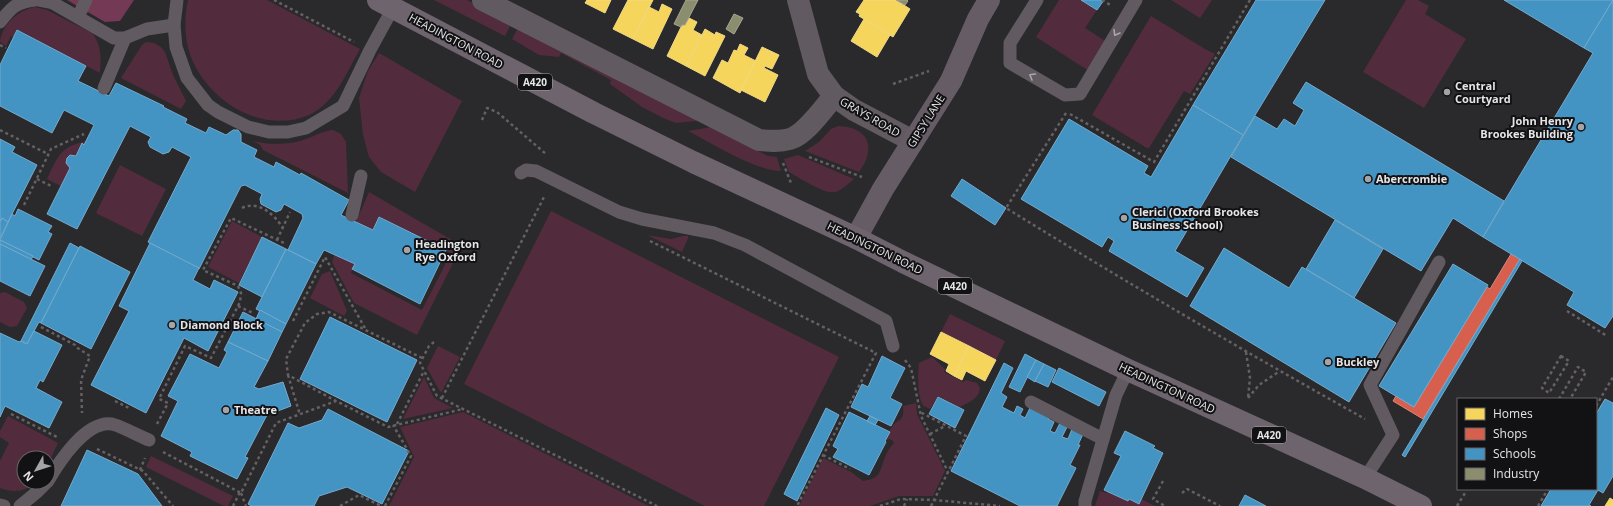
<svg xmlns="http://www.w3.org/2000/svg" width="1613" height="506" font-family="'Open Sans',sans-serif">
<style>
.green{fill:#522c3d}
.forest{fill:#743954}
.homes{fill:#f6d55c;stroke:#f1da86}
.shops{fill:#d6604d;stroke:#da887b}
.schools{fill:#4393c3;stroke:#74abce}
.industry{fill:#8c8c6e;stroke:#a7a692}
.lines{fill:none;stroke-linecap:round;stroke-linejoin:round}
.path{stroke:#646064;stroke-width:2.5;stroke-dasharray:3 3;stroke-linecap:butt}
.lane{stroke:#615a61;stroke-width:13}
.street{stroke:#615a61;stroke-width:22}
.secondary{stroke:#655c65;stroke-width:22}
.primary{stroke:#6d646d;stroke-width:22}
.oneway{stroke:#aaa6ab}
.poi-dot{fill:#a4a3a5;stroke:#121113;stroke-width:1.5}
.labels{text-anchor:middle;stroke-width:4;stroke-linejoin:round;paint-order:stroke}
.shield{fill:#121113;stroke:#a6a5a7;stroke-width:1}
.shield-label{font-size:10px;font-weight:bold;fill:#e5e4e7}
.street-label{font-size:11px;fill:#e5e4e7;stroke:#121113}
.poi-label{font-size:11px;font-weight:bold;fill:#e5e4e7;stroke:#121113;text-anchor:start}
</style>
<rect width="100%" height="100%" fill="#2a292b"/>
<g class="green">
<path d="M188,0H267L360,49C347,72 335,103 309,115C262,135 208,101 191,57C184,40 184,17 188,0Z"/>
<polygon points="434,0 467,0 512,22 505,36"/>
<polygon points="1059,0 1081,0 1097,10 1085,28 1110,44 1092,73 1036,37"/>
<polygon points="1171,0 1212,0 1200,18"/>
<polygon points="1406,0 1418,0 1429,6 1425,14 1466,39 1424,108 1363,72"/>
<path d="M35,7L47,10L92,33C102,45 101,59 100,73L18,30L14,38L11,36L6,46L0,42C2,25 18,10 35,7Z"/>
<polygon points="1151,16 1205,49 1215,54 1190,94 1184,91 1149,148 1147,148 1092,115"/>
<polygon points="519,26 705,120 676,123 663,118 642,107 610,84 611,80 561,53 559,57 539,55 512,39"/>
<polygon points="146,42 154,43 161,47 165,52 173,75 186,101 181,109 121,78 142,45"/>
<polygon points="379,53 462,101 415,192 381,172 369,157 363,135 359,98 368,71"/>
<path d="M838,126C869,127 877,148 859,172L805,151L819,142L831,129Z"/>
<path d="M711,127L768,156L777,157L781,171C756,171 711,143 688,131Z"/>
<path d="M333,130L341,134L346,142L348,193L263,150L260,145L253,141C269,145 290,145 306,139C315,136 322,131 333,130Z"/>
<path d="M86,141L84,145L82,144L76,156L70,155L67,158L66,163L70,168L61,186L47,179C58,156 60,147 86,141Z"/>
<path d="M798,155L854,179C848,184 843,189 836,192C825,195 800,178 789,172L784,159Z"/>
<polygon points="120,165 166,189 142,236 96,213"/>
<polygon points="369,192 450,239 459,249 458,253 417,335 354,303 332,262 335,254 355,264 351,273 422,310 451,253 380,217 373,230 356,222"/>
<polygon points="551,211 839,357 764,506 705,506 464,384"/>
<polygon points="232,221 262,237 239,283 208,267"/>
<polygon points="647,235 671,239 683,236 688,236 688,238 682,252"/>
<polygon points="330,271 347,311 344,316 310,298 322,274"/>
<polygon points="5,292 24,302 27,308 17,326 10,327 0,322 0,293"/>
<polygon points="950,314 1005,341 996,360 941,332"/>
<polygon points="438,346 460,357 441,393 427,368"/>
<path d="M932,357L945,369L944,372L963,382L966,380L977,383L980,388C979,399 969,402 960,407L938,396L930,409C928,408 926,407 924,406C917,400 918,373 919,363Z"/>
<polygon points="424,377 434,398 453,408 403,419"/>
<path d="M916,403L917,414L945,471L933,496H899L870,506H799L823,458L851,472L863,481C885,478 879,466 888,451C889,448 892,446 894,443L892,440L889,439L885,441C887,437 889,431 892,427C898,418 905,422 903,406Z"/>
<polygon points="463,412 649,506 389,506 414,457 400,427"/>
<path d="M8,416L58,443L48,464V458H24V482H36C25,492 13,493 0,488V461L9,443L0,437V431Z"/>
<polygon points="151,456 233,496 228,506 224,506 146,467"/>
<polygon points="1100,491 1107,493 1107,491 1128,501 1129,499 1138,504 1141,499 1155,506 1095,506"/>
</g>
<polygon class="forest" points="67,0 134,0 120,21 105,22"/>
<g class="homes">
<polygon points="587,0 611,0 605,13 585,3"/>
<polygon points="628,0 653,0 633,39 613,29"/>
<polygon points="864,0 896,0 910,9 893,37 859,16 860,14 856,12"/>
<polygon points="662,4 672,9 653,49 633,39 649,7 659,12"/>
<polygon points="689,18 697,22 693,30 702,35 686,66 667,56 682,25 685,25"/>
<polygon points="864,19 890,35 877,57 851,41"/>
<polygon points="705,29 715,35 716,32 725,36 705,76 686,66"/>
<polygon points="740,44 748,48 744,55 756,61 740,93 713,78 722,60 728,63 734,50 737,51"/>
<polygon points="762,47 779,55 772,69 765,66 764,68 778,75 765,102 741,90"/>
<polygon points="941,332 969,346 954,376 946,371 949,364 930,354"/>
<polygon points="969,346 996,360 985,381 966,371 962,380 954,376"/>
<polygon points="1610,498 1613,500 1613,506 1605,506"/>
</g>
<polygon class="shops" points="1511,254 1520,259 1423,419 1393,401 1396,396 1414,407 1487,287 1490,289"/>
<g class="schools">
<polygon points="1081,0 1104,0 1097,10"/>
<polygon points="1256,0 1325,0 1243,135 1193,105"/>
<polygon points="1504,0 1613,0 1584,48"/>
<polygon points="1613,0 1613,316 1605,328 1567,305 1574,292 1483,237 1593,53 1584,48"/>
<polygon points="17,30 86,66 78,81 109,96 116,83 164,106 163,107 187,119 185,123 206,133 209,127 226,135 233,130 238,130 241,134 241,142 257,150 254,157 274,167 276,162 300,175 301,173 349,200 341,215 373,230 379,217 446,250 420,304 352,269 355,264 324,250 316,264 288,250 303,218 302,214 284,204 281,210 276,212 261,204 260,199 262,194 245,185 241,186 199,269 148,242 191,157 172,147 169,152 163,154 150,147 148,142 151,137 130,126 77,229 47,214 70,168 66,163 67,158 70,155 76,156 82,143 84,145 94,125 64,110 52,133 0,106 0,65"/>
<polygon points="1306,82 1504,201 1483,237 1453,218 1421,271 1231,157 1255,116 1277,129 1284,119 1295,126 1304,110 1293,103"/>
<polygon points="1193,105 1243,135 1175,251 1204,268 1187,297 1109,251 1114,241 1108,237 1102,247 1021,199 1069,119 1148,166 1144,173 1151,177"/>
<polygon points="0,139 15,147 12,152 37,165 8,222 2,218 0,222"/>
<polygon points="962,179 1006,208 995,225 951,196"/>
<polygon points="18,209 52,226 48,232 52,234 39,260 0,240 12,214 15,216"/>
<polygon points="2,218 8,222 0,238 0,222"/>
<polygon points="1335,220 1383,249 1354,298 1306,269"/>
<polygon points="262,237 286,249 262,297 239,285"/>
<polygon points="0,240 33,256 31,260 0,244"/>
<polygon points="70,243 79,248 41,323 39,322 34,331 27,344 21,341"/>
<polygon points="150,243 199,268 193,280 210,289 214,280 238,292 208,351 184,338 146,413 91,385 129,311 119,306"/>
<polygon points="0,244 45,266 30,296 0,281"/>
<polygon points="80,246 130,272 91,349 41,323"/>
<polygon points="1224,248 1289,288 1302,267 1396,323 1349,402 1190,306"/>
<polygon points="286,249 316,264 286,324 256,309"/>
<polygon points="1520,259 1522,261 1405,457 1402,455"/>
<polygon points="1453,264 1488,285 1414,407 1379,386"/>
<polygon points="260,310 286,324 282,332 256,319"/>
<polygon points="243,312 282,332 268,361 228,342"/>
<polygon points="330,317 417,360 387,422 300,379"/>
<polygon points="34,331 62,345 43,382 40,380 36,388 62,402 49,428 5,406 0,417 0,333 19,342 21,341 27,344"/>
<polygon points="228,342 268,361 254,387 259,389 283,382 291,406 267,415 245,457 248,458 237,479 190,456 192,452 161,436 178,401 168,396 190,354 219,368 227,352 224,350"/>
<polygon points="1025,354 1036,360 1020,392 1009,387"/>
<polygon points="882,356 905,368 890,398 902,404 891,426 851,407 862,384 868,387"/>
<polygon points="1036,360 1044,364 1035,382 1027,377"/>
<polygon points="1004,363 1013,368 1001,393 1007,397 1002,407 1014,413 1017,406 1023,409 1020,415 1025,418 1030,408 1050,415 1048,419 1054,422 1050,431 1055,433 1060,423 1067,427 1062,437 1068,439 1072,429 1083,434 1078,445 1080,445 1070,465 1076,468 1057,506 1020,506 951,471"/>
<polygon points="1044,364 1056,370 1048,387 1035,381"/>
<polygon points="1059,368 1106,392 1099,406 1052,382"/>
<polygon points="938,397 964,410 955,428 929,414"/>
<polygon points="1605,399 1613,403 1613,476 1603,493 1598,490 1589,505 1591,506 1541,506 1551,489 1596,489 1596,414"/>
<polygon points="826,408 839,415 797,501 784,494"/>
<polygon points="328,409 409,451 382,504 347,487 319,496 314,506 251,506 248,504 288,423 299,428 322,420"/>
<polygon points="849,412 890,432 885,441 886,442 869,475 833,457 838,449 833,446"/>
<polygon points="870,416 878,420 875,425 867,421"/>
<polygon points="1125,431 1155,446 1153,448 1163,453 1139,504 1129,499 1128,501 1104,490 1121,456 1114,453"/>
<polygon points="87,450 138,474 162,506 61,506"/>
<polygon points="1245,495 1266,506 1239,506"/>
</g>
<g class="industry">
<polygon points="686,0 698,0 685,25 682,25 681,27 674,24"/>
<polygon points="896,0 907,0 908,1 905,5"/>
<polygon points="734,14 743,18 734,34 726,29"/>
</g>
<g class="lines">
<g class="path">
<polyline points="274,0 354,42"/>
<polyline points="1102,0 1112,6"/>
<polyline points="0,45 6,48"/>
<polyline points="893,84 929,71"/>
<path d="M1066,113L1006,208C1124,281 1244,351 1365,419"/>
<polyline points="1070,114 1154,162 1250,0"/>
<polyline points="482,120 487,108 497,112 546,154"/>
<polyline points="0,130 48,154"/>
<polyline points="809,157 862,177"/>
<polyline points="783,163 791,183"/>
<polyline points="37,179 53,187"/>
<polyline points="24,205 51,149 84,134"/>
<path d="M242,208C258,200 274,214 283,228"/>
<polyline points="277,240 290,212"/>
<polyline points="650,241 876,353 797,506"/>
<polyline points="238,306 253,313"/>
<polyline points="1567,311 1607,336"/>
<polyline points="293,321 325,257 366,330"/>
<polyline points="41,327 75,345 76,347 90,356 81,380 82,413"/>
<polyline points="434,342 429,346 420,363 437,396 657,506"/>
<polyline points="1246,352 1250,378 1248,398"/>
<polygon points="1561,356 1569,361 1549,393 1542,388"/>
<polyline points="422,358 329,312 317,314 305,323 286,359 288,375 336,401 388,427 463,409"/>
<polyline points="905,360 911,368 921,416 948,472"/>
<polyline points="288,375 300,415"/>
<polyline points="442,398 545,195"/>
<polyline points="1248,398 1259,385 1280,371"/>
<polyline points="1559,399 1578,367 1586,372 1570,399"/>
<polyline points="115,401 129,408"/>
<polyline points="1596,406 1613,377"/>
<polyline points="11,414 57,437"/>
<polyline points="157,424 168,403 159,399 185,346 211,358 240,302 241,293 238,286 203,270 231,218 284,243"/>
<polyline points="397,424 424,371"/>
<polyline points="930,434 945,426"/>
<polyline points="97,449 143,471 173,506"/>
<polyline points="163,452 241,493 276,423 336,401"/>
<polyline points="823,455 850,469"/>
<polyline points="140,470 145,458"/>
<polyline points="1163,481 1153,499 1165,506"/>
<polyline points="241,493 246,506"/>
<polyline points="1182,493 1187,489 1220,506"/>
<polyline points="233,506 240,492"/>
<polyline points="340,506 359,495 381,506"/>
<polyline points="385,506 411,456 393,425"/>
<polyline points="880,506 901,499 934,500 966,436 920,412"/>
<polyline points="904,506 907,499"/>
<polyline points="931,506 934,500 1000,506"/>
<polyline points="1457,506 1465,493"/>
<polyline points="1538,506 1548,489"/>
</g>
<g class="lane">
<polyline points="38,0 53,3 114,38 125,38 147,29 174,25"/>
<polyline points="177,0 174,25 176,47 187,78 208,105 218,112 248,127 269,132 288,132 306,128 343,106 370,50 393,8"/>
<polyline points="1037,0 1010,43 1010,63 1065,95 1080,94 1136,0"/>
<polyline points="78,17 86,0"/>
<path d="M0,22C11,8 16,2 35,0"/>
<polyline points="104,88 125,38"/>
<polyline points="521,173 526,170 536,171 619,212 642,219 714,233 745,245 886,321 893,346"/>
<polyline points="352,215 361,176"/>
<polyline points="1031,402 1103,439"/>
<polyline points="1365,478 1393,435 1370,385 1439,262"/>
<path d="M48,481C59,462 86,420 112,424C121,426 139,436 149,440"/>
<polyline points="0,505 4,506"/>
<polyline points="20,506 37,492 47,482"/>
<polyline points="1085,506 1085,501 1116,395 1128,370"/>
</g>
<g class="street">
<path d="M483,0L759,140C770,141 779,142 790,139C805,135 824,108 834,96"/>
<polyline points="798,0 818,74 834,96 854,110 913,141"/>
</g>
<polyline class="secondary" points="856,238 883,189 951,81 978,19 989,0"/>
<polyline class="primary" points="378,0 594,113 693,162 856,238 903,262 1128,370 1365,478 1421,506"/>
</g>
<defs><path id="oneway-chevron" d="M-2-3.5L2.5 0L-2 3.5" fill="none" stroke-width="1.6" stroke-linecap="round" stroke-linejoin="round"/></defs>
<g class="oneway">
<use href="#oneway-chevron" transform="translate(1116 33) rotate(121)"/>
<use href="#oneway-chevron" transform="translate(1032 76) rotate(-150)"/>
</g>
<g class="poi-dot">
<circle cx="1447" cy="92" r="4"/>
<circle cx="1581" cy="127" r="4"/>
<circle cx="1368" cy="179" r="4"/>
<circle cx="1124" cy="218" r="4"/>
<circle cx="407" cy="250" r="4"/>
<circle cx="172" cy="325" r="4"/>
<circle cx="1328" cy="362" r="4"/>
<circle cx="226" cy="410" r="4"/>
</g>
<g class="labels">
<g class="shield">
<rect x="518" y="74" width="34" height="16" rx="3"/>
<rect x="938" y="278" width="34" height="16" rx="3"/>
<rect x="1252" y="427" width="34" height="16" rx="3"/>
</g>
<g class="shield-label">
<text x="535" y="86">A420</text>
<text x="955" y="290">A420</text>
<text x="1269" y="439">A420</text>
</g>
<g class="street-label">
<text transform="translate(456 41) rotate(28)" y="4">HEADINGTON ROAD</text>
<text transform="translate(870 117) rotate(30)" y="4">GRAYS ROAD</text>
<text transform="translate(926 121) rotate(-58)" y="4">GIPSY LANE</text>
<text transform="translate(875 248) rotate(26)" y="4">HEADINGTON ROAD</text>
<text transform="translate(1167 388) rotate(25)" y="4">HEADINGTON ROAD</text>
</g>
<g class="poi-label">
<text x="1455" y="90">Central<tspan x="1455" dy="13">Courtyard</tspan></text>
<text x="1573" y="125" text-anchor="end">John Henry<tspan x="1573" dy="13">Brookes Building</tspan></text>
<text x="1376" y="183">Abercrombie</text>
<text x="1132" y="216">Clerici (Oxford Brookes<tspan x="1132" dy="13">Business School)</tspan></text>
<text x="415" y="248">Headington<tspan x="415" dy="13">Rye Oxford</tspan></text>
<text x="180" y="329">Diamond Block</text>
<text x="1336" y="366">Buckley</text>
<text x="234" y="414">Theatre</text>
</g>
</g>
<rect x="1457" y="398" width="140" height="92" fill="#121113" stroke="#666568"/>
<rect x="1465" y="408" width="20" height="12" fill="#f6d55c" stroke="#666568"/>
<text x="1493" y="418" font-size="12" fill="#e5e4e7">Homes</text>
<rect x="1465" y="428" width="20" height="12" fill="#d6604d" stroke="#666568"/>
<text x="1493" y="438" font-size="12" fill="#e5e4e7">Shops</text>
<rect x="1465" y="448" width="20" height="12" fill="#4393c3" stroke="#666568"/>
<text x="1493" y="458" font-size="12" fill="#e5e4e7">Schools</text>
<rect x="1465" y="468" width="20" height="12" fill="#8c8c6e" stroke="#666568"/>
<text x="1493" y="478" font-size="12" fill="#e5e4e7">Industry</text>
<g transform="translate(36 470) rotate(231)"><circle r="19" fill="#121113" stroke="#666568"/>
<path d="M0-3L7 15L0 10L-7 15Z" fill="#a4a3a5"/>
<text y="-6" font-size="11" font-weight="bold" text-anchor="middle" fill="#e5e4e7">N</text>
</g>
</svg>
